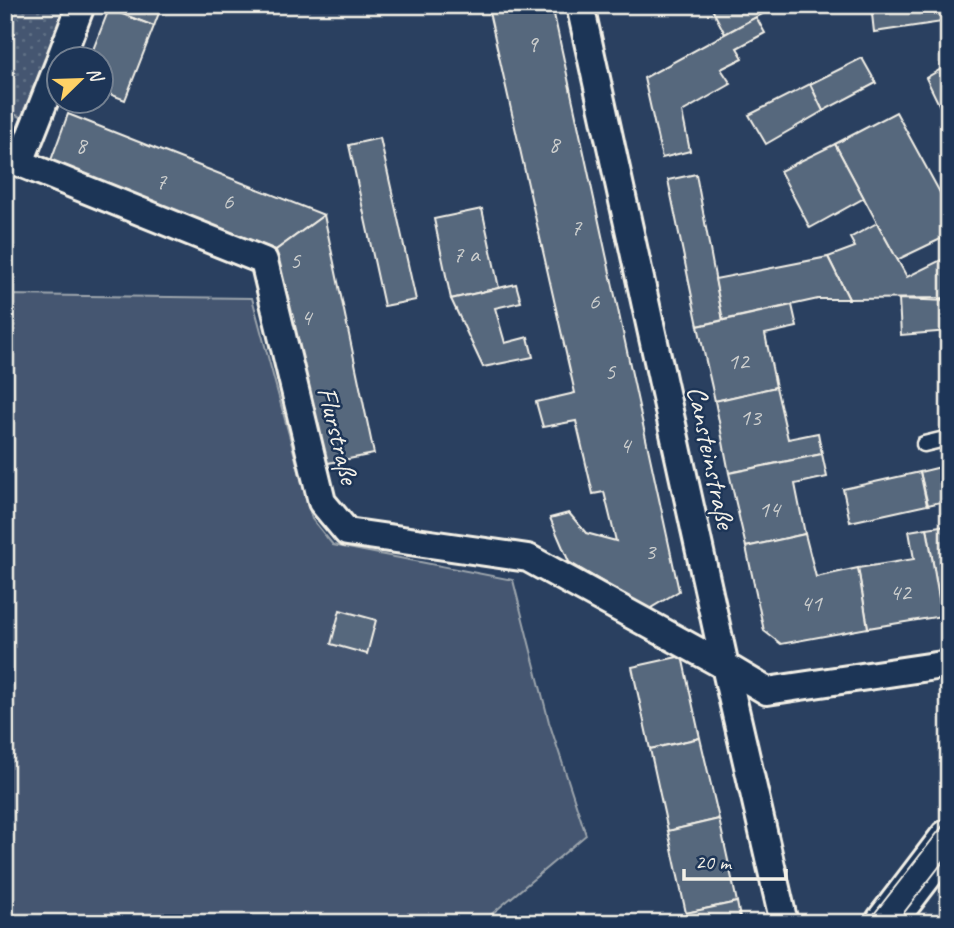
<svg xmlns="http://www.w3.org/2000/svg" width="954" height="928" font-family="Caveat,sans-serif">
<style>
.grass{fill:url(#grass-dots);stroke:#9ca4ac;stroke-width:2}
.garden{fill:#445771;stroke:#9ca4ac;stroke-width:2}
.building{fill:#56677d;stroke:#f4f1e8;stroke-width:2}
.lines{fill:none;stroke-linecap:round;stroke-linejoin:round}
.lane-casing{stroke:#f4f1e8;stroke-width:19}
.street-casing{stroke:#f4f1e8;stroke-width:32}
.secondary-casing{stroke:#f4f1e8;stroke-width:44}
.lane{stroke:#1d3557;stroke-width:14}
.street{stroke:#1d3557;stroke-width:26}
.secondary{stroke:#1d3557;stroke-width:38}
.tram{stroke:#f4f1e8;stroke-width:2}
.labels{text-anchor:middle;stroke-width:5;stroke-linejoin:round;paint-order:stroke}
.number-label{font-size:24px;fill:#cccecd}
.street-label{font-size:28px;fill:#f4f1e8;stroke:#1d3557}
</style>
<defs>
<pattern id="grass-dots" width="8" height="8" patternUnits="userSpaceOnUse" patternTransform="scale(1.75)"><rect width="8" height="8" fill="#445771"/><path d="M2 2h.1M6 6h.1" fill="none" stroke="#607085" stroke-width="1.8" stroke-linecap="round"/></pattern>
</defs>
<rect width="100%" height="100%" fill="#2a4060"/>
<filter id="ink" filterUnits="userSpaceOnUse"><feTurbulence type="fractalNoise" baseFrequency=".0143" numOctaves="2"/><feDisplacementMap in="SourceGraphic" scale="14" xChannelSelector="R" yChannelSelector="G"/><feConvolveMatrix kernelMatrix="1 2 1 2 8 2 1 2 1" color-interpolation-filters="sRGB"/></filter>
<g filter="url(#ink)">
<polygon class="grass" points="15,5 65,5 68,11 26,119 5,111 5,20 8,23"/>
<polygon class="garden" points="5,295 252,298 312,519 333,545 513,580 549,722 586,835 481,923 5,923"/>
<g class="building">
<polygon points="110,5 162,5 154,26 109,9"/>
<polygon points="531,5 552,5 679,591 649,609 569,562 550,518 569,513 586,533 616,541 604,492 593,494 576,421 543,427 536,402 575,393 489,12"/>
<polygon points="720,5 779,5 725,34 712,9"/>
<polygon points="871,5 949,5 949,21 874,32"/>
<polygon points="109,9 154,26 125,100 102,91 102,60 89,60"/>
<polygon points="756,17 765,33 737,48 743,58 721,69 731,84 682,112 690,151 662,158 644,78"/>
<polygon points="862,58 876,83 823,111 810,84"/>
<polygon points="948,65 949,66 949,125 926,78"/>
<polygon points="810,84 823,111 766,144 749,115"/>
<polygon points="896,112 949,209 949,235 897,260 835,144"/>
<polygon points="68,114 324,215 276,250 50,163"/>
<polygon points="380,138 416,300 384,306 349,145"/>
<polygon points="835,144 864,198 810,228 780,171"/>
<polygon points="696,174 723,320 698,326 668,180"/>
<polygon points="482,209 499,288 451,299 434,219"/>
<polygon points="324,215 374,454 323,464 276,250"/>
<polygon points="877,223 907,277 949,256 949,298 849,299 828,257 855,247 850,238"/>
<polygon points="828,257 849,299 818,299 723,320 715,279"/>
<polygon points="516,284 521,302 495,308 505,343 528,337 533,357 483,367 451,299"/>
<polygon points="899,299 949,301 949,331 901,335"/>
<polygon points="792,305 797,327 765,334 776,387 715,401 698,326"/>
<polygon points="776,387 788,439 818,433 822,454 729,473 715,401"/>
<polygon points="822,454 827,477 795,484 805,534 746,547 729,473"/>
<polygon points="949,465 949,500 928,505 920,472"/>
<polygon points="920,472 927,505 850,522 843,489"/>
<polygon points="947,525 949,535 949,615 942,616 927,528"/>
<polygon points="927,528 942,616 868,628 858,568 914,559 909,531"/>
<polygon points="805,534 816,577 858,568 868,628 781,644 764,631 746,547"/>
<polygon points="340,610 376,620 367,654 331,644"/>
<polygon points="682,656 700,738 650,749 632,667"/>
<polygon points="700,738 719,819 668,831 650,749"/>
<polygon points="719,819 737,902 686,913 668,831"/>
<polygon points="737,902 741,923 688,923 686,913"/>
</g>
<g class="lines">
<defs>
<polyline id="lane" points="924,444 949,438"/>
<g id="street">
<polyline points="580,5 725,666 784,923"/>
<polyline points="60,60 81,5"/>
<polyline points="5,157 264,261 322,502 347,532 528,558 725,666 767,691 949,664"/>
<polyline points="20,162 60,61"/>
</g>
<polyline id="secondary" points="885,923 949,839"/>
</defs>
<use href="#lane" class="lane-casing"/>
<use href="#street" class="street-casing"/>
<use href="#secondary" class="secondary-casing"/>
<use href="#lane" class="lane"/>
<use href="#street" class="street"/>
<use href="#secondary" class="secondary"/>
<g class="tram">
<polyline points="867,923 949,818"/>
<polyline points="896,923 949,854"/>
</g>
</g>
</g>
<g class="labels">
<g class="number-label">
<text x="532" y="52">9</text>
<text x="554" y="152">8</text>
<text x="81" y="153">8</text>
<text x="161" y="189">7</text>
<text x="228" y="209">6</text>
<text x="576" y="235">7</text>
<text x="466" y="262">7 a</text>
<text x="295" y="268">5</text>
<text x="594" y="309">6</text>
<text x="306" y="325">4</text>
<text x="738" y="369">12</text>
<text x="610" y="379">5</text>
<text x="750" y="425">13</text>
<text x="625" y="453">4</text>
<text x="769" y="517">14</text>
<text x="650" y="559">3</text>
<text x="900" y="600">42</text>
<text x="811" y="611">41</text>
</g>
<g class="street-label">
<text transform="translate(339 435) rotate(76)" y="10">Flurstraße</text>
<text transform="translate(712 457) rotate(78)" y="10">Cansteinstraße</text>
</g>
</g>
<rect width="954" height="928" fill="none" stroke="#1d3557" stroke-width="28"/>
<rect x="14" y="14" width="926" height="900" fill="none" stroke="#f4f1e8" stroke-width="2.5" filter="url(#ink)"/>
<g transform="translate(80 80) rotate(67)"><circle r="33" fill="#1d3557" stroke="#738091" stroke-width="2"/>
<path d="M0-5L12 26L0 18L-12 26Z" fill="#ffd166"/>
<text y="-10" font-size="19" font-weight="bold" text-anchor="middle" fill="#f4f1e8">N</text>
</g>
<path d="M684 869v10h102v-10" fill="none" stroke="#f4f1e8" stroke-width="3.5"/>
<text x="695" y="869" font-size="21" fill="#f4f1e8" stroke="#1d3557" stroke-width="5" paint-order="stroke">20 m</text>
</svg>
